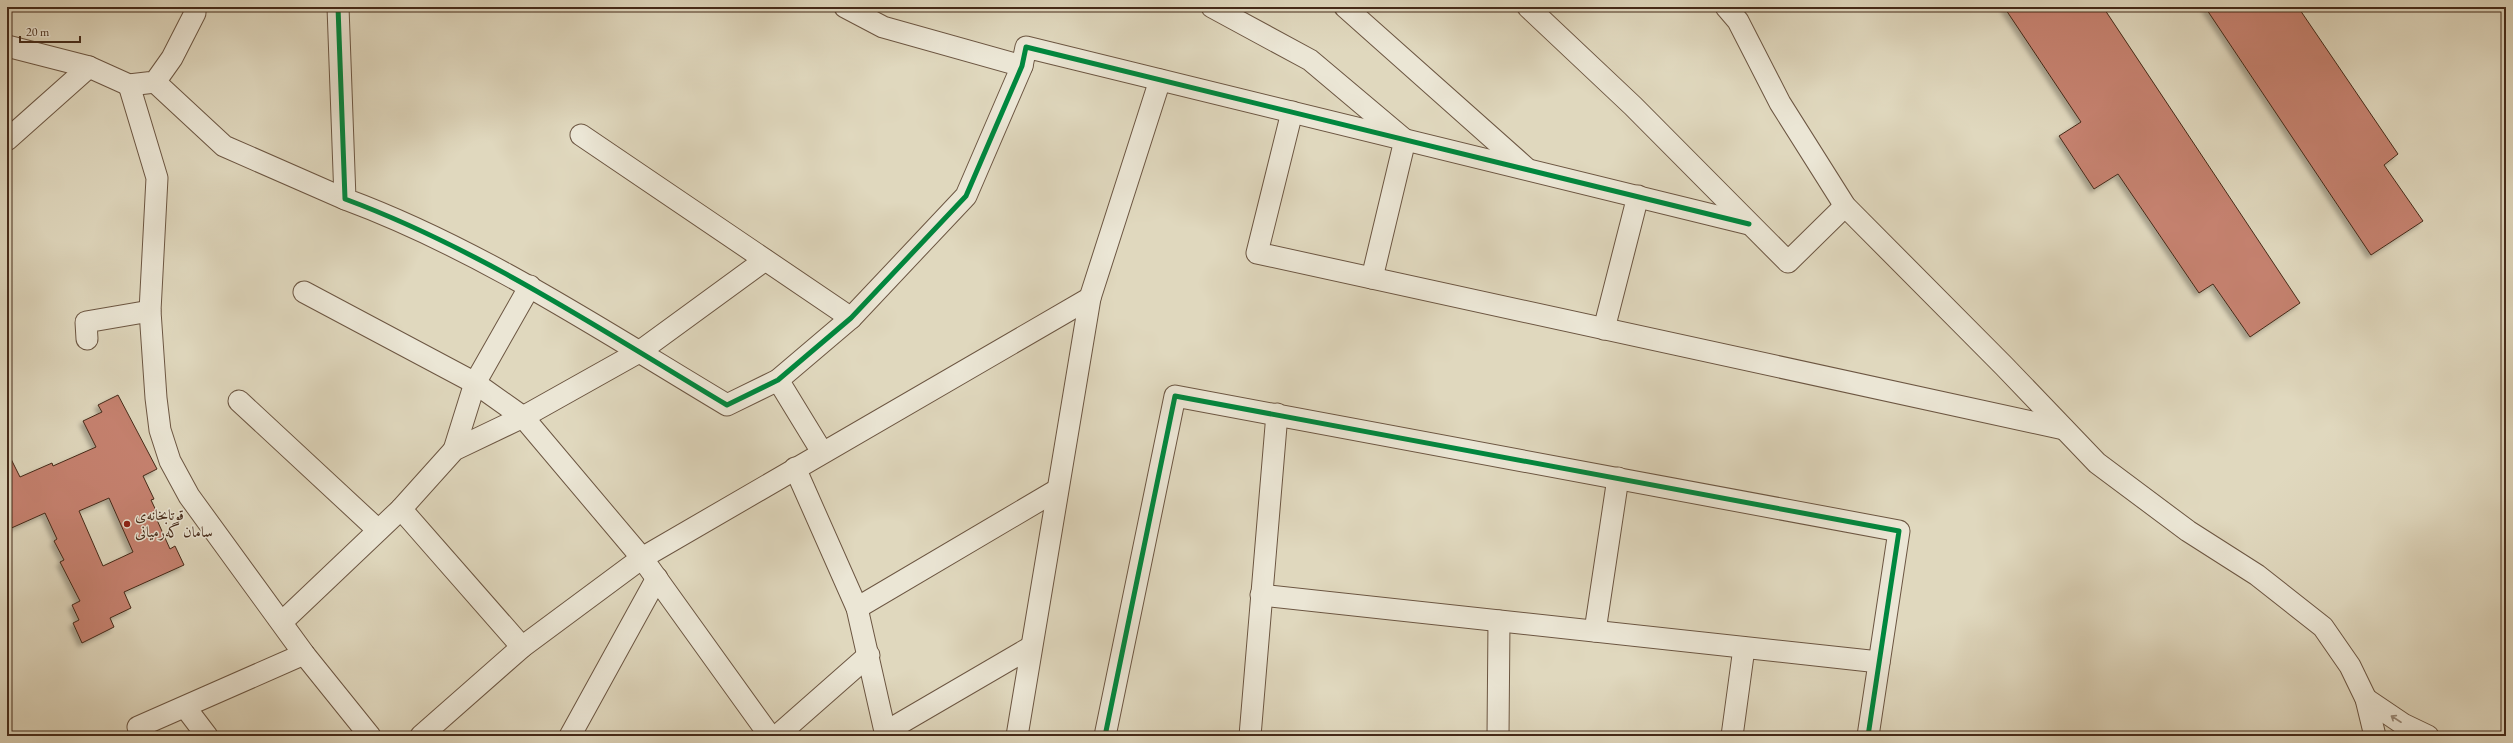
<svg xmlns="http://www.w3.org/2000/svg" width="2513" height="743" font-family="'EB Garamond',Amiri,serif">
<style>
.building{fill:#c6826f;stroke:#452a19;fill-rule:evenodd;filter:url(#shadow)}
.lines{fill:none;stroke-linecap:round;stroke-linejoin:round}
.minor-casing{stroke:#6c5642;stroke-width:23}
.minor{stroke:#ebe6d5;stroke-width:21}
.cycleway-casing{stroke:#ebe6d5;stroke-width:8}
.cycleway{stroke:#00873e;stroke-width:5}
.oneway{stroke:#988877}
.poi-dot{fill:#8f2418;stroke:#ebe6d5;stroke-width:1.5}
.labels{text-anchor:middle;stroke-width:3;stroke-linejoin:round;paint-order:stroke}
.poi-label{font-size:15px;fill:#452a19;stroke:#ebe6d5;text-anchor:start}
</style>
<defs>
<filter id="shadow"><feDropShadow dx="-3.5" dy="3.5" stdDeviation="2" flood-color="#0004"/></filter>
</defs>
<rect width="100%" height="100%" fill="#e0d8be"/>
<filter id="stains"><feTurbulence type="fractalNoise" baseFrequency=".005" numOctaves="4"/><feColorMatrix values="0 0 0 0 .2 0 0 0 0 .09 0 0 0 0 .02 0 0 0 .5 -.17"/></filter>
<radialGradient id="worn" r=".72"><stop offset=".6" stop-color="#630" stop-opacity="0"/><stop offset="1" stop-color="#630" stop-opacity=".3"/></radialGradient>
<g class="building">
<polygon points="2004,7 2103,7 2300,303 2250,337 2213,284 2199,293 2118,174 2094,189 2059,136 2081,122"/>
<polygon points="2205,7 2298,7 2398,154 2384,165 2423,221 2371,255"/>
<path d="M118,395L157,469L143,476L154,499L151,500L160,519L157,520L170,549L175,546L184,565L124,592L131,608L110,618L114,627L82,643L73,623L79,620L72,605L80,601L60,562L64,560L54,541L57,539L45,513L7,530V451L20,477L52,463L53,466L96,447L83,421L102,412L98,405ZM109,498L133,552L103,566L79,511Z"/>
</g>
<g class="lines">
<defs>
<g id="minor">
<path d="M338,7L345,199C480,249 603,331 727,405L778,380L851,318L966,196L1022,66L1026,47L1749,224"/>
<polyline points="845,7 883,27 1022,66"/>
<polyline points="1212,7 1310,60 1405,140 1372,278"/>
<polyline points="1345,7 1526,168"/>
<polyline points="1528,7 1633,106 1788,262 1845,206"/>
<polyline points="1726,7 1738,21 1780,103 1845,206 2004,366 2097,463 2188,531 2257,575 2323,627 2350,666 2366,699 2375,736"/>
<polyline points="7,46 89,67 129,85 155,82 172,58 195,13 195,7"/>
<polyline points="155,82 224,146 345,199"/>
<polyline points="129,85 157,178 150,311 156,398 160,430 170,461 189,496 304,654 370,736"/>
<polyline points="1292,112 1257,253 2064,429"/>
<polyline points="581,135 851,318"/>
<polyline points="7,140 89,67"/>
<polyline points="304,292 475,383 523,417 642,558 770,736"/>
<polyline points="1604,329 1638,196"/>
<polyline points="87,339 86,322 150,311"/>
<polyline points="778,380 822,452"/>
<polyline points="239,401 378,530"/>
<polyline points="454,450 475,383 530,286"/>
<polyline points="795,468 857,608 886,736"/>
<polyline points="401,509 522,647"/>
<polyline points="1261,595 1879,662"/>
<polyline points="857,608 1057,490"/>
<polyline points="282,622 401,509 454,450 523,417 639,352 765,260"/>
<polyline points="1595,631 1618,478"/>
<polyline points="2366,699 2403,724 2428,736"/>
<polyline points="185,707 207,736"/>
<polyline points="138,727 304,654"/>
<polyline points="887,731 1031,647"/>
<polyline points="421,736 522,647 642,558 1090,298"/>
<polyline points="570,736 657,578"/>
<polyline points="777,736 869,655"/>
<polyline points="1017,736 1090,298 1160,80"/>
<polyline points="1105,736 1175,396 1899,531 1868,736"/>
<polyline points="1250,736 1277,414"/>
<polyline points="1498,736 1499,621"/>
<polyline points="1732,736 1744,648"/>
</g>
</defs>
<use href="#minor" class="minor-casing"/>
<use href="#minor" class="minor"/>
<defs>
<g id="cycleway">
<path d="M338,7L345,199C480,249 603,331 727,405L778,380L851,318L966,196L1022,66L1026,47L1749,224"/>
<polyline points="1105,736 1175,396 1899,531 1868,736"/>
</g>
</defs>
<use href="#cycleway" class="cycleway-casing"/>
<use href="#cycleway" class="cycleway"/>
</g>
<defs><path id="oneway-shaft" d="M-6 0H5M1.5-3L5.5 0L1.5 3" fill="none" stroke-width="1.6" stroke-linecap="round" stroke-linejoin="round"/></defs>
<use class="oneway" href="#oneway-shaft" transform="translate(2396 719) rotate(-147)"/>
<circle class="poi-dot" cx="127" cy="524" r="4"/>
<g class="labels">
<g class="poi-label">
<text x="135" y="520">قوتابخانەی<tspan x="135" dy="17">سامان گەرمیانی</tspan></text>
</g>
</g>
<rect width="2513" height="743" fill="none" stroke="#e0d8be" stroke-width="24"/>
<rect x="8" y="8" width="2497" height="727" fill="none" stroke="#452a19" stroke-width="2"/>
<rect x="12" y="12" width="2489" height="719" fill="none" stroke="#452a19"/>
<path d="M20 36v6h60v-6" fill="none" stroke="#452a19" stroke-width="2"/>
<text x="26" y="36" font-size="12" fill="#452a19" stroke="#ebe6d5" stroke-width="3" paint-order="stroke">20 m</text>
<rect width="100%" height="100%" filter="url(#stains)"/>
<rect width="100%" height="100%" fill="url(#worn)"/>
</svg>
